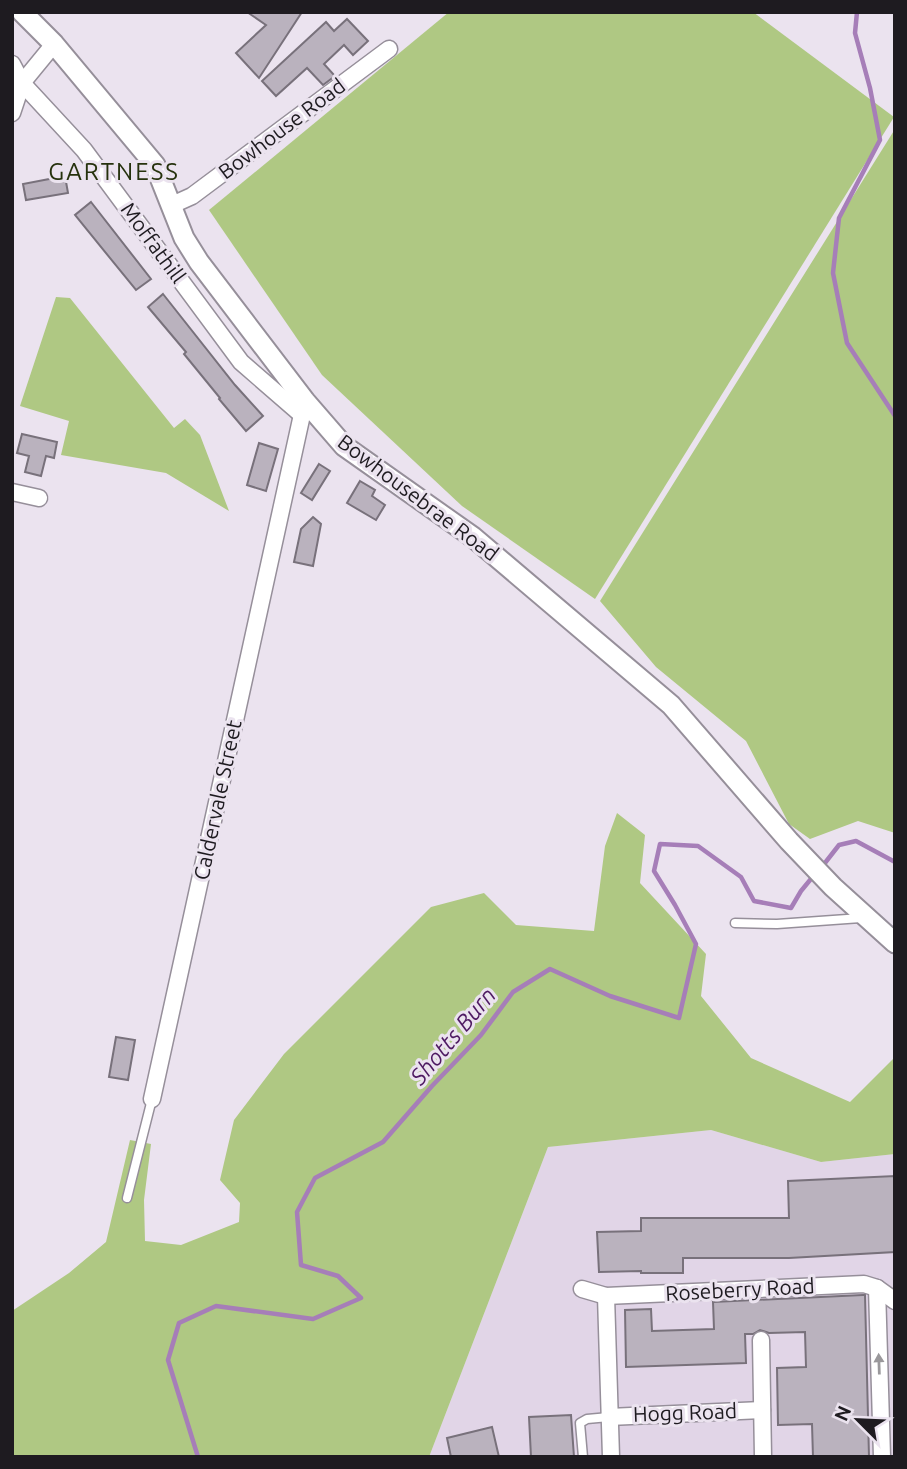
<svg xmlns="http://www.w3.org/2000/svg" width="907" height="1469" font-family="Ubuntu,sans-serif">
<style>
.built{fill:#e1d5e7}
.green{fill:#afc883}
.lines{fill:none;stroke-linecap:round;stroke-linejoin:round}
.stream{stroke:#a67eb8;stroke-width:4.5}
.building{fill:#bab2be;stroke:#78717b;stroke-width:2}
.service-casing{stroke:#968f9a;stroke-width:11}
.minor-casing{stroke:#968f9a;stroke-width:19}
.tertiary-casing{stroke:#968f9a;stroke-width:23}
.service{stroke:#fff;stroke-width:8}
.minor{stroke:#fff;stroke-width:16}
.tertiary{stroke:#fff;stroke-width:19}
.oneway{fill:#9a989b}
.labels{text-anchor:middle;stroke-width:6;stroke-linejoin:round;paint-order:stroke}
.street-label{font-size:21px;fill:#1e1b20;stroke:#ebe3ef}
.water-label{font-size:23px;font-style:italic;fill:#4e1a62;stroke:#ebe3ef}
.quarter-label{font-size:24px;letter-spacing:2px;fill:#26320d;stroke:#ebe3ef}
</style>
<rect width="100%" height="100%" fill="#ebe3ef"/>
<polygon class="built" points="711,1130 821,1162 895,1154 895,1457 429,1457 548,1147"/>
<g class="green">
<polygon points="449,12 753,12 894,117 595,599 462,506 322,375 209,210"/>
<polygon points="895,129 895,833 858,821 810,839 789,824 746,741 656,667 600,601"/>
<polygon points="56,297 70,298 174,428 185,419 200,435 229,511 166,473 61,455 69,421 20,406"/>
<polygon points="617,813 645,835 640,883 706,954 701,996 751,1058 850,1102 895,1057 895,1154 821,1162 711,1130 548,1147 429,1457 12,1457 12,1311 69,1273 106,1242 130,1140 151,1144 144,1200 145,1241 181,1245 239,1222 240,1203 220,1180 234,1120 284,1054 431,907 484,893 516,925 594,931 605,846"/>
</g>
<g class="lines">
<g class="stream">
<polyline points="857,12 855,33 870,88 880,140 839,218 833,273 847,343 895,416"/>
<polyline points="821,868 839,845 856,841 895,862"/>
<polyline points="198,1457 168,1360 179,1323 216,1306 313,1319 361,1298 338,1276 301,1265 297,1212 315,1178 383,1142 432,1086 481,1035 513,992 550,969 610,996 679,1018 696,944 675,905 654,871 660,844 698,846 741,877 754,901 791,908 801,891 815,874"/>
</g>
</g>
<g class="building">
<polygon points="247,12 302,12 259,78 236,53 266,25"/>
<polygon points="347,19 368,41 353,55 344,45 324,64 335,76 323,85 307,68 276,96 262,81 326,22 334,31"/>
<polygon points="65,176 68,193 26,200 23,184"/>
<polygon points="91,202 151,279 136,290 75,215"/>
<polygon points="163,294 235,385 263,416 246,431 219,399 220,398 184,354 186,352 148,307"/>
<polygon points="22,434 57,442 54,458 46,456 41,476 25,472 29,456 17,453"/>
<polygon points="259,443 278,449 266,491 247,485"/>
<polygon points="319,464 330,471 312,500 301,493"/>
<polygon points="360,481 375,490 372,496 385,505 376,520 347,503"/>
<polygon points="313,517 321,524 313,566 294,562 301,529"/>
<polygon points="116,1037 135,1040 128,1080 109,1077"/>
<polygon points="895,1176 895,1252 789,1258 683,1258 683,1273 641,1273 641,1271 599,1272 597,1232 641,1231 641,1218 789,1218 788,1181"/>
<polygon points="863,1295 865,1295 869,1457 813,1457 812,1424 778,1425 777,1368 806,1367 805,1332 769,1333 760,1330 753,1334 745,1334 746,1363 626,1367 625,1310 651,1309 652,1331 714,1329 713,1302"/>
<polygon points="571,1415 574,1457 531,1457 529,1417"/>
<polygon points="492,1427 499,1457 451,1457 447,1438"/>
</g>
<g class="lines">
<defs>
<g id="service">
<polyline points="735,923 777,924 861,918"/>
<polyline points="127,1198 152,1099"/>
<polyline points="583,1457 580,1423 587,1419 609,1417"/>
</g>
<g id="minor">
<polyline points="12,64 22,83 84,150 241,362 302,415"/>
<polyline points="12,113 22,83 54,44"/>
<polyline points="172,205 192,196 389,49"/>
<polyline points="12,492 39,498"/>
<polyline points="152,1099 305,401"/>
<polyline points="877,1288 882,1457"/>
<polyline points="582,1289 606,1296 864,1284 877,1288 895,1301"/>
<polyline points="606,1296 611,1457"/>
<polyline points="761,1340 763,1457"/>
<polyline points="609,1417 762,1410"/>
</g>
<polyline id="tertiary" points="22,12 54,44 155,165 184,238 199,262 305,401 344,446 473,537 671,705 789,841 833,887 895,943"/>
</defs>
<use href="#service" class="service-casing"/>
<use href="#minor" class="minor-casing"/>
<use href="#tertiary" class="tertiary-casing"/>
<use href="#service" class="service"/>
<use href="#minor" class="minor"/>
<use href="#tertiary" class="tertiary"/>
</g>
<defs><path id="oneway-solid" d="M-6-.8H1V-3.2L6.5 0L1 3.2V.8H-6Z" transform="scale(1.75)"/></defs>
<use class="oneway" href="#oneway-solid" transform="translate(879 1364) rotate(-92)"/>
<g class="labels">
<g class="street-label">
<text transform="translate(282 129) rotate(-37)" y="7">Bowhouse Road</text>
<text transform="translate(153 243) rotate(54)" y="7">Moffathill</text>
<text transform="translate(418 498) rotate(37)" y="7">Bowhousebrae Road</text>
<text transform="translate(218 800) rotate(-78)" y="7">Caldervale Street</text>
<text transform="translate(740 1290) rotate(-3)" y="7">Roseberry Road</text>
<text transform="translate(685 1413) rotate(-2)" y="7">Hogg Road</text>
</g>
<g class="water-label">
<text transform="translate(453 1036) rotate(-50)" y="8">Shotts Burn</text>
</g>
<g class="quarter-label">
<text x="114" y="180">GARTNESS</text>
</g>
</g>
<rect width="907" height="1469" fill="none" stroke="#1e1b20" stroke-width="28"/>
<g transform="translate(858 1420) rotate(294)" stroke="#ebe3ef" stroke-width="5" paint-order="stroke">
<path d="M0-5L12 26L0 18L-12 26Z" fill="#1e1b20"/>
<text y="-10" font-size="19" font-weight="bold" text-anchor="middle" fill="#1e1b20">N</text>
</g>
</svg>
